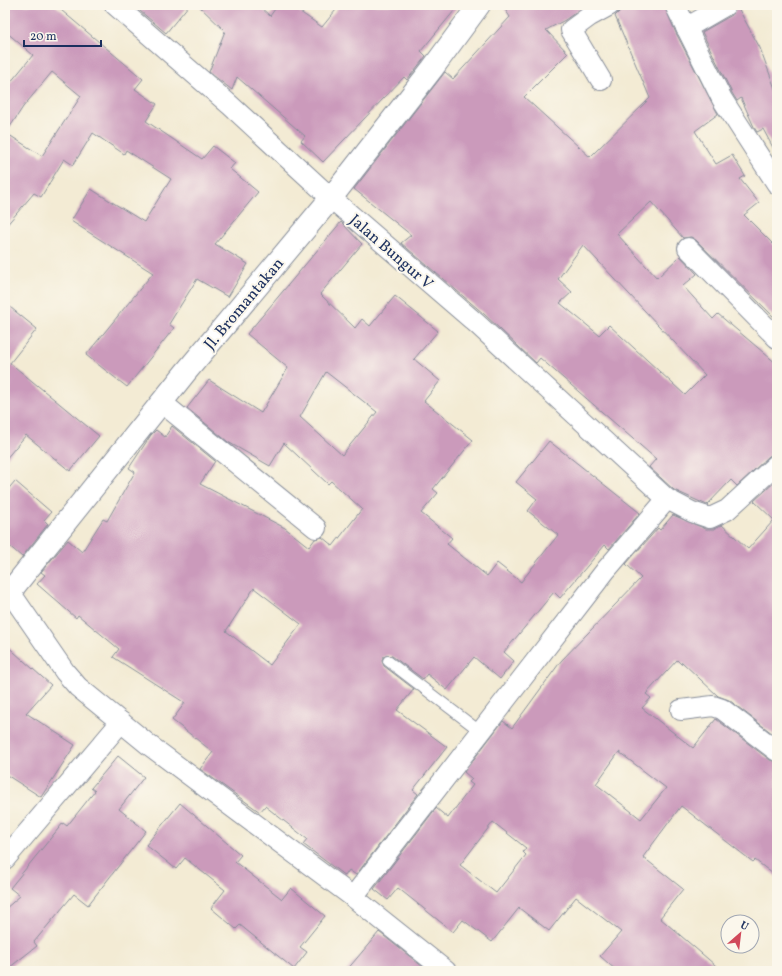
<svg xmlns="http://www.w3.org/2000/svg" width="782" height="976" font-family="Vollkorn,serif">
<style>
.building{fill:#cb9abb;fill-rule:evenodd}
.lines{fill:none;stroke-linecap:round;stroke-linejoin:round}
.service-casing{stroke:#878d99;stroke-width:12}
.minor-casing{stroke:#878d99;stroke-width:22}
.tertiary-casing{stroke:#878d99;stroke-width:24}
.service{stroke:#fff;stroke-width:10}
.minor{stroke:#fff;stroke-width:20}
.tertiary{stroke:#fff;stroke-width:22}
.labels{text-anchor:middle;stroke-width:4;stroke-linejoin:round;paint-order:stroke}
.street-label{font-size:16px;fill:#1b2f5e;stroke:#fbf7ec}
</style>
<rect width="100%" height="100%" fill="#fbf7ec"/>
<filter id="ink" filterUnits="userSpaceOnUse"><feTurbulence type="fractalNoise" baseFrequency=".025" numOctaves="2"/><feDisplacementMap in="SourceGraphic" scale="8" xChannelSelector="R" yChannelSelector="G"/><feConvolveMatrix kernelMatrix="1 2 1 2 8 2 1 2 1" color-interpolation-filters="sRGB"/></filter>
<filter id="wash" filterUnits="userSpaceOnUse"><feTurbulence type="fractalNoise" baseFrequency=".012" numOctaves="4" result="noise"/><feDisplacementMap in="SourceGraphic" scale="16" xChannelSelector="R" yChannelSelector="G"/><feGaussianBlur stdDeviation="0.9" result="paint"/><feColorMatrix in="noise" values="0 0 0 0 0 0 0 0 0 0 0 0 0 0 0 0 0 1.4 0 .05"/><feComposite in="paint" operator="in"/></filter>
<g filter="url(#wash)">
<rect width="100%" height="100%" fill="#f3ebd4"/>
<g id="blocks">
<g class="building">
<path d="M5,5H55L143,79L135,89L157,104L146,121L202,159L213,146L235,163L230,169L258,192L215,244L248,264L228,297L197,279L169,324L174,328L127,387L86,355L153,273L71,221L91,189L144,222L171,179L126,150L124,154L93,133L73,165L64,159L41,197L34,193L5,227V89L33,55L5,31ZM52,72L81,96L42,156L6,133L23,107Z"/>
<polygon points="133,5 189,5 166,33"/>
<polygon points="198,5 258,5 270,16 278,5 290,5 322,27 340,5 459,5 421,51 426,56 407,80 404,77 323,162 301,141 305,136 237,77 232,90 209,72 225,31"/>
<path d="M502,5H586L565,20L546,30L568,53L524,97L590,157L650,98L615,16L620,11L621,5H664L676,33L718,114L695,131L716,164L732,155L745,176L740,179L759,203L744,215L777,248V320L696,240L691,237L683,238L651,202L617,234L657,278L680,256L697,274L683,286L713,319L718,314L777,364V453L769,456L737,486L731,480L707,505L674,490L649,467L656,459L540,358L536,363L484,314L401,243L411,235L354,189L445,72L453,79L510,17ZM583,245L705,375L685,395L609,325L599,335L560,303L572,292L558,279Z"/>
<polygon points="737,6 760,48 777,94 777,155 763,129 757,132 755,129 741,98 737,101 732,93 702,32 732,15"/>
<path d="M341,222L362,244L320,294L355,328L362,319L370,326L395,296L438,331L414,359L440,381L424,401L473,440L433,489L438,493L421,513L452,538L447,544L487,576L497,563L521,582L558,535L528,511L537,499L516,482L549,441L640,513L609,549L605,545L560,598L554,592L504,652L514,661L500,679L474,657L447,690L427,674L423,679L392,656L388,655L383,657L382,661L384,666L414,689L397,710L447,747L413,790L418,794L356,875L349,870L345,876L303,844L307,839L265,806L260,812L200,769L213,752L172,720L185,703L113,657L119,649L78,615L76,618L37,584L45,575L41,572L68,540L82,552L103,519L107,521L135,472L129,468L151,435L156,430L165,437L172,426L215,461L200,484L285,528L309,547L315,539L322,537L333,546L362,509L331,481L328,484L284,443L270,466L228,442L187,408L209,380L261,413L288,368L247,334ZM326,372L377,412L342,455L300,417ZM254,588L301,624L270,665L226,631Z"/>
<polygon points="5,303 37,329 10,363 99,436 70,471 26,435 5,460"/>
<path d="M777,480V737L729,700L718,696L682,662L681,664L677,660L646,694L651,698L642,708L693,748L716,719L770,760L777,762V877L755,860L753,862L681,806L643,857L683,889L660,918L722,971H617L600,956L621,932L576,897L549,931L519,908L492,942L463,920L453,932L398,888L388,900L374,889L436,808L448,818L473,785L469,782L472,779L464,772L503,721L512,728L561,661L641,578L626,564L658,528L660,530L673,515L706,529H714L722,525L748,549L774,520L754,501ZM619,752L666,788L641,819L596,784ZM493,822L526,848L523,852L526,855L496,893L460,865Z"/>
<polygon points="15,481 51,512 44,520 48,524 22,557 5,542 5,493"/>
<polygon points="5,644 51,685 26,713 75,745 41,797 5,774"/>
<polygon points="118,756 144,777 119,809 146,831 88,905 74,894 34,942 37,946 5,971 5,909 20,896 10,888 63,823 67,826 95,791 91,788"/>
<polygon points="180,803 241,855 235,862 282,899 291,888 325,916 300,947 307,952 294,969 240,925 236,929 211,908 225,890 185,858 176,869 146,845"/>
<polygon points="379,932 428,971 346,971"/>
</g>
</g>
</g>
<g filter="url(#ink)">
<use href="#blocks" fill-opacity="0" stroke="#878d99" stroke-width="1"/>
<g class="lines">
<defs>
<polyline id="service" points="388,661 481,732"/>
<g id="minor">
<polyline points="115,5 230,105 331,198 476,323 667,499 692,512 710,518 727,510 777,464"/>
<polyline points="675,5 722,99 777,184"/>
<polyline points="686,28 726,5"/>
<polyline points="601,80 571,30 590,16 610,5"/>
<polyline points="688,248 777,338"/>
<polyline points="161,402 316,528"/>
<polyline points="5,585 65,672 78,687 149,745 353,897 446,971"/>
<polyline points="681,710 713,706 722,709 777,751"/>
<polyline points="5,859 121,722"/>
<polyline points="353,897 606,570 667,499"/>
</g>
<polyline id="tertiary" points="5,598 185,373 331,198 432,69 479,5"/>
</defs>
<use href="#service" class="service-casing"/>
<use href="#minor" class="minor-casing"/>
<use href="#tertiary" class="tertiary-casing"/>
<use href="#service" class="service"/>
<use href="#minor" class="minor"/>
<use href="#tertiary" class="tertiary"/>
</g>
</g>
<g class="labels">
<g class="street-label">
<text transform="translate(392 251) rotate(41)" y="6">Jalan Bungur V</text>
<text transform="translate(243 303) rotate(-50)" y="6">Jl. Bromantakan</text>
</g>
</g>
<rect width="782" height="976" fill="none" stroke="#fbf7ec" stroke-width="20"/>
<g transform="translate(740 934) rotate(28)"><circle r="19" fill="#fbf7ec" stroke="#a1a7b3"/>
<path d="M0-3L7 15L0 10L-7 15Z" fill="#d1495b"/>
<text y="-6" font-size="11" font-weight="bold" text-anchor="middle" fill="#1b2f5e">U</text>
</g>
<path d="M24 40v6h77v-6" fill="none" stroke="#1b2f5e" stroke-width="2"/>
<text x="30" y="40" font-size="12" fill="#1b2f5e" stroke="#fbf7ec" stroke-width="3" paint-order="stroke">20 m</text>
</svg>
